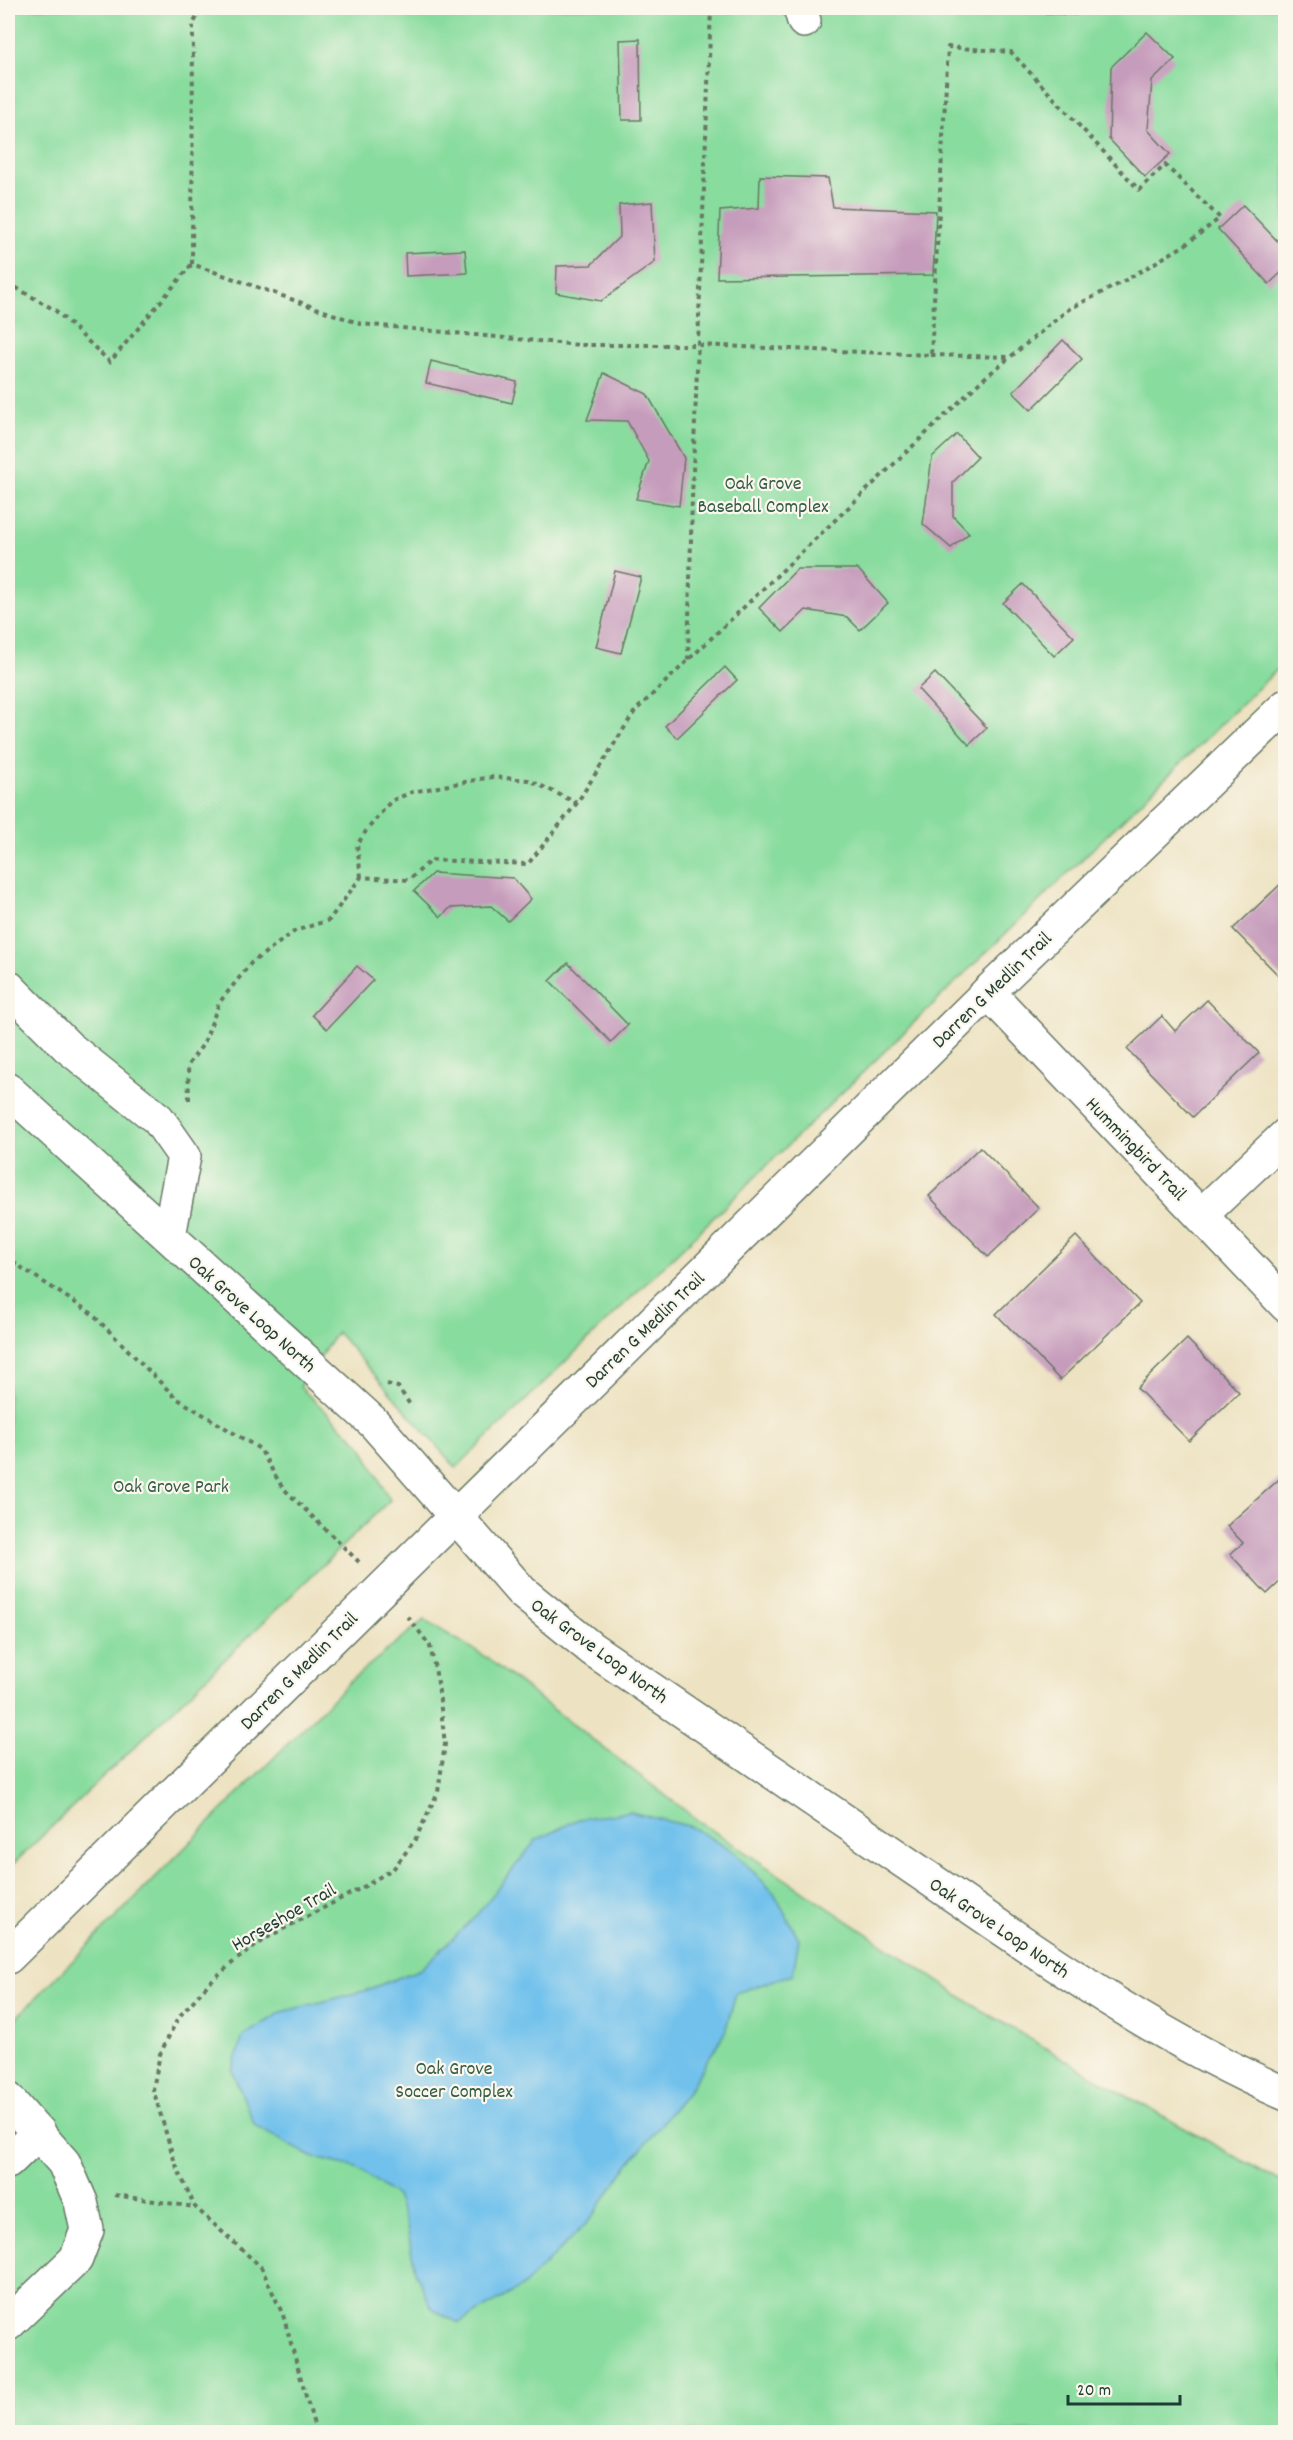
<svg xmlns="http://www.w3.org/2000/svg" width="1293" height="2440" font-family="Dekko,sans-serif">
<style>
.green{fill:#88dc9e;stroke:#548c69;stroke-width:1.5}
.water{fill:#71c1ec;stroke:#487f90;stroke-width:1.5}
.building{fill:#c69cbc}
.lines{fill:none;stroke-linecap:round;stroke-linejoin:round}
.minor-casing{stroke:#677765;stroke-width:36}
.path{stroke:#677765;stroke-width:4;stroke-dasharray:4.5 4.5;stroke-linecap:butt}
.minor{stroke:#fff;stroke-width:33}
.labels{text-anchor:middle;stroke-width:4.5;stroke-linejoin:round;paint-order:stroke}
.park-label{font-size:20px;fill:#345d49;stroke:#fbf7ec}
.street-label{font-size:20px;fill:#1f3d34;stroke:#fbf7ec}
</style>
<rect width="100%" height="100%" fill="#fbf7ec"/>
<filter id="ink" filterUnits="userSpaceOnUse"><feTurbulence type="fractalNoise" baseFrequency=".0167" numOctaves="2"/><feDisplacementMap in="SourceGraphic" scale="12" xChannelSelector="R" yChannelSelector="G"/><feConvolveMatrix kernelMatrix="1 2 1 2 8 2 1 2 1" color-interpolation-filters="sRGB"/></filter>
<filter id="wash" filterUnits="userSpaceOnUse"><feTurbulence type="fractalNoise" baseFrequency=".008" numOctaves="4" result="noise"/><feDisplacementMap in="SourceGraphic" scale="24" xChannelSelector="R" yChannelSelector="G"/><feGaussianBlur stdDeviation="1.35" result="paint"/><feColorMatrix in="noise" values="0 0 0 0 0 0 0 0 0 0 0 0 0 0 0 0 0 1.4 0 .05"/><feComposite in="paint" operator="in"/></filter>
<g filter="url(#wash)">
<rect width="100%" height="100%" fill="#ede2c1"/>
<g class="green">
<polygon points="8,8 1285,8 1285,662 456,1468 337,1332 300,1387 361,1445 390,1500 8,1869"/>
<polygon points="424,1620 480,1653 700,1822 981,2010 1125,2095 1285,2184 1285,2432 8,2432 8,2026 350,1681"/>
</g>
<polygon class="water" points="630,1812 692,1827 734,1852 774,1893 799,1939 793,1974 736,1993 725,2032 689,2090 627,2166 589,2221 522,2287 459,2323 432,2309 415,2271 407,2226 396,2196 357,2168 312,2157 255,2126 232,2070 243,2036 282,2012 364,1991 421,1969 475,1917 536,1840 579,1819"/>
<g id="blocks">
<g class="building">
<polygon points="1004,8 1084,8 1076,15 1007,11"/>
<polygon points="1147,32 1175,59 1152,81 1148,130 1170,154 1145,177 1109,139 1111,67"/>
<polygon points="640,39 641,120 622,120 620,40"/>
<polygon points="760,176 828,178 833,207 936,211 933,275 717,278 720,211 759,208"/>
<polygon points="652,202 655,262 601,301 556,293 557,266 591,265 620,236 619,205"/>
<polygon points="1243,205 1286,250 1286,268 1269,284 1218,229"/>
<polygon points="465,250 467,273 406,276 405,253"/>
<polygon points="1063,340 1082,359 1031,410 1013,392"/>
<polygon points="431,361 517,382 512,403 426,383"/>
<polygon points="604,373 647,394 684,458 679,506 636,499 649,461 627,421 587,420"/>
<polygon points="957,434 978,457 953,482 953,516 969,533 951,548 923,524 932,457"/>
<polygon points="797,569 858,569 888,603 860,630 847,617 806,610 783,632 759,608"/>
<polygon points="615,571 641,577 621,653 596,647"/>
<polygon points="1023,584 1074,637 1054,656 1003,603"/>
<polygon points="725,667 737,680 677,738 665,726"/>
<polygon points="935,673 987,728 969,745 918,689"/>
<polygon points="433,873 513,878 531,899 508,921 491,906 450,908 441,917 414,891"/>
<polygon points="1286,879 1286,983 1233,929"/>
<polygon points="568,963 628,1025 611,1042 550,981"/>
<polygon points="357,966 373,980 327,1029 312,1015"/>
<polygon points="1207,1000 1259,1053 1193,1117 1127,1049 1162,1016 1175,1031"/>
<polygon points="980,1147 1039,1208 988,1257 929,1196"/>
<polygon points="1076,1236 1140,1303 1060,1380 996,1314"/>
<polygon points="1187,1339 1239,1392 1189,1441 1137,1388"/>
<polygon points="1286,1473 1286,1576 1267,1594 1230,1554 1243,1543 1227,1526"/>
</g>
</g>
</g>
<g filter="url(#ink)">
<use href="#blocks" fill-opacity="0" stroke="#677765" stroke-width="1.5"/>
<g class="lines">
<defs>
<g id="minor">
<polyline points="800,8 804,21"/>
<polyline points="8,987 68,1047 158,1119 184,1156 169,1236"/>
<polyline points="988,992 1286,1305"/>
<path d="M8,1090L374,1423L522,1592L592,1649C707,1727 822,1805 937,1884C1049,1961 1160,2039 1286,2094"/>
<polyline points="1201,1215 1286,1135"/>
<polyline points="8,1957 988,992 1286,706"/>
<polyline points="8,2099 64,2163 81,2202 87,2230 76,2259 8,2324"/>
<polyline points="8,2162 39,2132"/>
</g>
</defs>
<use href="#minor" class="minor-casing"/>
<g class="path">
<polyline points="8,283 55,310 110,362 192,264"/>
<polyline points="931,355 1009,357"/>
<polyline points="688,660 692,498 711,8"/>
<polyline points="361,877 357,845 366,831 391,801 412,792 491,777 529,780 577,803"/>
<polyline points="189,1100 188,1065 204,1043 219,1003 251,963 295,931 329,920 361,877 409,880 431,860 528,864 577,803 635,711 982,380 1069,309 1119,284 1185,245 1220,218 1165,165 1139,190 1011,52 948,47 931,355 698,345 579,345 361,324 192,264 193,24 202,8"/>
<polyline points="8,1254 16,1264 91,1313 176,1398 260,1449 282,1487 359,1562"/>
<polyline points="387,1384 398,1387 411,1406"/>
<polyline points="115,2195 194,2207"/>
<polyline points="316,2432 283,2315 261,2267 195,2207 175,2163 153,2089 160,2054 178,2018 210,1982 237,1959 270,1936 365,1886 394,1868 415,1840 438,1792 445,1744 438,1683 430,1646 406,1614"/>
</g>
<use href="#minor" class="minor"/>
</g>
</g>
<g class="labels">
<g class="park-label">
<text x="763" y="489">Oak Grove<tspan x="763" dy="23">Baseball Complex</tspan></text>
<text x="171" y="1492">Oak Grove Park</text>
<text x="454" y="2074">Oak Grove<tspan x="454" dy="23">Soccer Complex</tspan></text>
</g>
<g class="street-label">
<text transform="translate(991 989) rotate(-44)" y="7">Darren G Medlin Trail</text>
<text transform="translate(1137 1148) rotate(46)" y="7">Hummingbird Trail</text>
<text transform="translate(253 1313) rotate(42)" y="7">Oak Grove Loop North</text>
<text transform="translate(644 1329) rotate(-44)" y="7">Darren G Medlin Trail</text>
<text transform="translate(600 1650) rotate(36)" y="7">Oak Grove Loop North</text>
<text transform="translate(298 1670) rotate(-45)" y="7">Darren G Medlin Trail</text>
<text transform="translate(283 1916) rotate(-30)" y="7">Horseshoe Trail</text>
<text transform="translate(1000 1927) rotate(34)" y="7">Oak Grove Loop North</text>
</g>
</g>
<rect width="1293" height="2440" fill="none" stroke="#fbf7ec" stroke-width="30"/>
<path d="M1068 2395v9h112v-9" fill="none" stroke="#1f3d34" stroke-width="3"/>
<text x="1077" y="2395" font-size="18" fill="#1f3d34" stroke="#fbf7ec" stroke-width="4.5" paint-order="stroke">20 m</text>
</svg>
